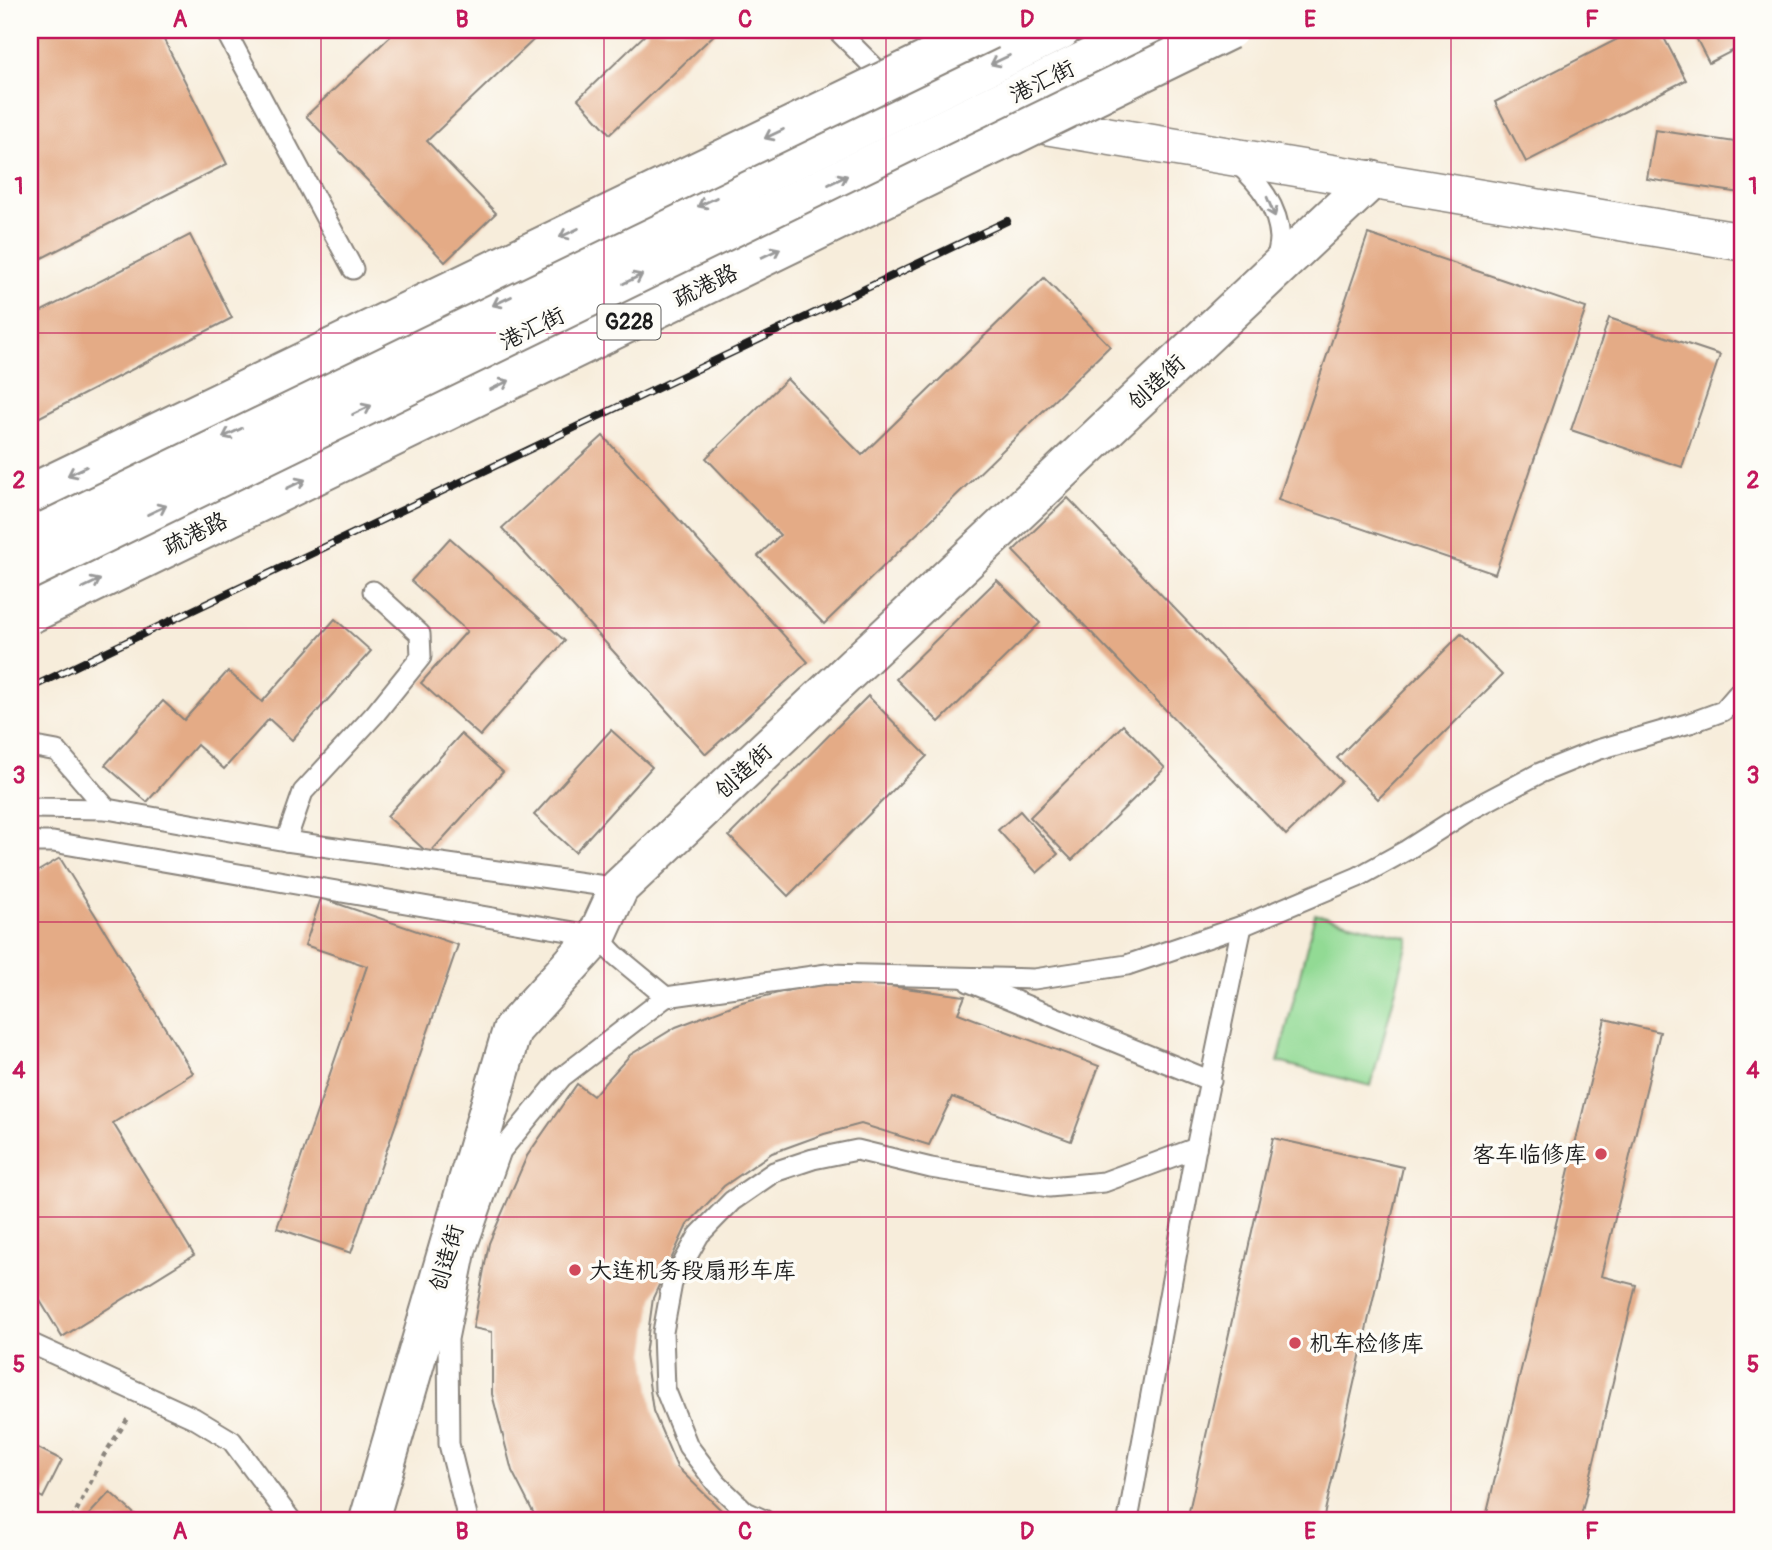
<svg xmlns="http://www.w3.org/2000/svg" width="1772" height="1550" font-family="Pangolin,'LXGW WenKai TC',sans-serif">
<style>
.green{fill:#92da94;stroke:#577b58;stroke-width:2}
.building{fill:#e4ab86}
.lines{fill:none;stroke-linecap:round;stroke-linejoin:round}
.lane-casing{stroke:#8a847c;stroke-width:23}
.street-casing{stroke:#8a847c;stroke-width:40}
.secondary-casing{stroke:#8a847c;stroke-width:42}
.path{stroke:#8a847c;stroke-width:4.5;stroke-dasharray:5 5;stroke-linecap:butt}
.lane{stroke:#fff;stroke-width:19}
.street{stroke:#fff;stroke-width:37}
.secondary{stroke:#fff;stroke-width:38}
.rail-casing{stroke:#1c1c1c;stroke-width:8}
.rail{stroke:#fdfcf7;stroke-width:5;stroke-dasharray:16;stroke-linecap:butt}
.highway-bridge-casing{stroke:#8a847c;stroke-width:42;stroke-linecap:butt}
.highway-bridge{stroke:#fff;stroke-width:38}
.oneway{stroke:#999}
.grid{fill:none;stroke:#c2185b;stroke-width:2;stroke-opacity:0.55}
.poi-dot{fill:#d1495b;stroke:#fdfcf7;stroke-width:2.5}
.labels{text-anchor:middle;stroke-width:7;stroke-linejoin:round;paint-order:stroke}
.shield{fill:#fdfcf7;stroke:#605f5e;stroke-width:2}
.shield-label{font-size:21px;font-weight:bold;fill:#1c1c1c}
.street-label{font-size:23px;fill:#1c1c1c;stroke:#fdfcf7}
.poi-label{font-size:23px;fill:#1c1c1c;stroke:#fdfcf7;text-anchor:start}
.neatline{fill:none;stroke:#c2185b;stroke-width:2.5}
.grid-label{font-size:23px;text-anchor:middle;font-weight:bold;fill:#c2185b}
</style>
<rect width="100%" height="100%" fill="#fdfcf7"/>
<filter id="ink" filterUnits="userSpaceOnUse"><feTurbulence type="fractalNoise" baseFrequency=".0143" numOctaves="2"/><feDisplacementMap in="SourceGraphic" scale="14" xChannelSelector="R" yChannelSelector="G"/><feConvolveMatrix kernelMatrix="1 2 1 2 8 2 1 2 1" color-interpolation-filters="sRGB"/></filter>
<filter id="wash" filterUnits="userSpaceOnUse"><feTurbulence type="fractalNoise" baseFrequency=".00686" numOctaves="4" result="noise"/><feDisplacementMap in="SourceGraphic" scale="28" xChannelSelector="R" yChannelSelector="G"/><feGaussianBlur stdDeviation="1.57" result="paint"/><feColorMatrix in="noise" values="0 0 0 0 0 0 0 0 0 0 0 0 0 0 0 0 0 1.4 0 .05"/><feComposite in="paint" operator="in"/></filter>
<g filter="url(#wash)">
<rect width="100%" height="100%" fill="#f7eddb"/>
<polygon class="green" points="1315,914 1409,938 1371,1086 1278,1062"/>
<g id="blocks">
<g class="building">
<polygon points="30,30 159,30 227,164 30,264"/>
<polygon points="397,30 544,30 427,141 496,213 445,262 306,116"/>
<polygon points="645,30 719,30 610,134 578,99 648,32"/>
<polygon points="1635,30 1660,30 1686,80 1526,162 1495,102"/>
<polygon points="1692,30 1742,30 1742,46 1709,63"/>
<polygon points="1655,130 1742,143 1741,193 1647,179"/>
<polygon points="1368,234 1586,308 1495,574 1278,500"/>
<polygon points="190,235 232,318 30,422 30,317"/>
<polygon points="1044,278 1110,346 824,624 758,556 780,535 706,458 787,379 862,455"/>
<polygon points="1609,318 1720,355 1682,467 1571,430"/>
<polygon points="603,436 808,662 706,754 502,528"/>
<polygon points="1068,498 1341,781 1286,835 1013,551"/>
<polygon points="450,538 565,641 480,736 421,683 467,631 411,581"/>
<polygon points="997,580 1040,623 939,722 896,679"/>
<polygon points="335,619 371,651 292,740 269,719 224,769 197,745 147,802 105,765 163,701 184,720 228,671 262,702"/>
<polygon points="1461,634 1502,675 1378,799 1337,758"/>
<polygon points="868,696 927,756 788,896 729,836"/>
<polygon points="1123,725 1165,768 1072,860 1030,817"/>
<polygon points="611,730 652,767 575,852 534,815"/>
<polygon points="461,734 503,772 429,854 387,816"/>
<polygon points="1020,811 1058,854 1037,873 998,830"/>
<polygon points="60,858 193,1073 113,1123 194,1255 62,1337 30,1284 30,876"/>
<polygon points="321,898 458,945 351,1253 277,1228 367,966 305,945"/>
<polygon points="867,983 965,996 958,1013 1099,1066 1071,1141 952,1097 929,1145 861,1124 824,1134 772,1153 724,1186 687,1225 653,1298 645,1355 653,1411 677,1467 724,1513 737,1520 537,1520 512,1471 492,1394 492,1332 473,1328 489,1243 527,1156 577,1084 593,1096 630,1055 676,1027 742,1002 810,985"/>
<polygon points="1605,1019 1660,1032 1601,1276 1636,1285 1580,1520 1485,1520"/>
<polygon points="1273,1138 1403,1167 1323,1520 1187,1520"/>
<polygon points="30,1444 62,1460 43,1498 30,1491"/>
<polygon points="110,1492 141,1520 87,1520 85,1519"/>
</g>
</g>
</g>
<g filter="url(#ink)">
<use href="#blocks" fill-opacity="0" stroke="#8a847c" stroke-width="2"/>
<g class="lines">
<defs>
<g id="lane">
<polyline points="225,30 353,269"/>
<polyline points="837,30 891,84"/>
<path d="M1237,163C1259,183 1278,206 1280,238C1280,246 1277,257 1275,265"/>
<polyline points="30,746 57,751 107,809"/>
<polyline points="30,808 107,809 286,841 619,888"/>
<polyline points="286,841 303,792 375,714 421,657 420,634 373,591"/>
<polyline points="30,842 53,842 597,936 614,954 666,997 827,974 1034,979 1127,965 1242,926 1358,877 1407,850 1468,811 1540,773 1597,750 1690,723 1723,711 1742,689"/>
<polyline points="969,982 1211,1081"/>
<polyline points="30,1343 194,1418 232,1441 291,1520"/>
<polyline points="468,1520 449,1444 448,1339 466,1250 501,1151 562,1077 666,997"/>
<polyline points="764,1520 746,1512 716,1483 688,1446 665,1389 663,1332 672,1283 699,1235 732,1201 774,1172 813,1159 857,1150 931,1168 1049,1187 1104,1182 1196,1148"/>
<polyline points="1128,1520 1196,1148 1242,926"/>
</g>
<polyline id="street" points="1018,121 1742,242"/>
<g id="secondary">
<polyline points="30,531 1061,30"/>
<polyline points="30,571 1148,30"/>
<polyline points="369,1520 512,1030 597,936 619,888 1371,180"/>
</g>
</defs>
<use href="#lane" class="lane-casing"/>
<use href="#street" class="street-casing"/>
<use href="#secondary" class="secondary-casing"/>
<polyline class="path" points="72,1520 104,1455 129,1417"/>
<use href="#lane" class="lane"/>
<use href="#street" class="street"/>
<use href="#secondary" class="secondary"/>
<defs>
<polyline id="rail" points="30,688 1007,221"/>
</defs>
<use href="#rail" class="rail-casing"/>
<use href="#rail" class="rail"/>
<defs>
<g id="highway-bridge">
<polyline points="30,494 990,30"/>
<polyline points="30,614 1229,30"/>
</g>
</defs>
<use href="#highway-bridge" class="highway-bridge-casing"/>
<use href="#highway-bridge" class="highway-bridge"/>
</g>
<defs><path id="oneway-shaft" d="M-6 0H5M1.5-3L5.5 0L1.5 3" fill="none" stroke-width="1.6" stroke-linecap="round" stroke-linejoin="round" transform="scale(1.75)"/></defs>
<g class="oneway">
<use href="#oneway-shaft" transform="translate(1000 60) rotate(154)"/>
<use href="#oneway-shaft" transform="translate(774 134) rotate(154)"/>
<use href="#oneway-shaft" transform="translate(838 180) rotate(-26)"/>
<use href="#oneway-shaft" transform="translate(707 202) rotate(154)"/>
<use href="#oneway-shaft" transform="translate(1271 207) rotate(68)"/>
<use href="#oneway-shaft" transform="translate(569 233) rotate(154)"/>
<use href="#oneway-shaft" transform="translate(771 253) rotate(-26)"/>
<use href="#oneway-shaft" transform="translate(633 279) rotate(-26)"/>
<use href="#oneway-shaft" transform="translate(502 301) rotate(154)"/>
<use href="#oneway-shaft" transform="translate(500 385) rotate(-26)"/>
<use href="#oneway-shaft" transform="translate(362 410) rotate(-26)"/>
<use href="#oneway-shaft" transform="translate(232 433) rotate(154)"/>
<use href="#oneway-shaft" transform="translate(77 471) rotate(154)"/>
<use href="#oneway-shaft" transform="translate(296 484) rotate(-26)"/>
<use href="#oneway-shaft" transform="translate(157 510) rotate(-26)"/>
<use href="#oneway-shaft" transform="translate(91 584) rotate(-26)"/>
</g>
</g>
<path class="grid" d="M321,30V1520M604,30V1520M886,30V1520M1168,30V1520M1451,30V1520M30,333H1742M30,628H1742M30,922H1742M30,1217H1742"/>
<g class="poi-dot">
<circle cx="1601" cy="1154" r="7"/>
<circle cx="575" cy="1270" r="7"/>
<circle cx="1295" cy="1343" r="7"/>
</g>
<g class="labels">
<rect class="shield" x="597.5" y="304.5" width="63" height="35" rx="5"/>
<g class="shield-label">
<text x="629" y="329">G228</text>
</g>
<g class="street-label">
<text transform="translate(1042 81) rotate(-26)" y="8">港汇街</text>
<text transform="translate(705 285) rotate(-26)" y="8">疏港路</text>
<text transform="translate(532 328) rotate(-26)" y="8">港汇街</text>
<text transform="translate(1156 382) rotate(-43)" y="8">创造街</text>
<text transform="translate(195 533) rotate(-26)" y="8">疏港路</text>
<text transform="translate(743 771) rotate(-43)" y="8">创造街</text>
<text transform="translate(446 1258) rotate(-74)" y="8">创造街</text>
</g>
<g class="poi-label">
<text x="1587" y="1162" text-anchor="end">客车临修库</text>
<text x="589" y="1278">大连机务段扇形车库</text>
<text x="1309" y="1351">机车检修库</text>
</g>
</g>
<rect width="1772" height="1550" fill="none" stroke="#fdfcf7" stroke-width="77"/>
<rect x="38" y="38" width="1696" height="1474" class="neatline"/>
<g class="grid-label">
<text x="180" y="27">A</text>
<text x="462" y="27">B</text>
<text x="745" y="27">C</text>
<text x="1027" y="27">D</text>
<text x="1310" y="27">E</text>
<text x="1592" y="27">F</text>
<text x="19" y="194">1</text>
<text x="1753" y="194">1</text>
<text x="19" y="488">2</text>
<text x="1753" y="488">2</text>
<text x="19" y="783">3</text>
<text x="1753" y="783">3</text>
<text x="19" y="1078">4</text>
<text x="1753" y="1078">4</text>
<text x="19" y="1372">5</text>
<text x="1753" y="1372">5</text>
<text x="180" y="1539">A</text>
<text x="462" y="1539">B</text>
<text x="745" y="1539">C</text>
<text x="1027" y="1539">D</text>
<text x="1310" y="1539">E</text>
<text x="1592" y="1539">F</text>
</g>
</svg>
